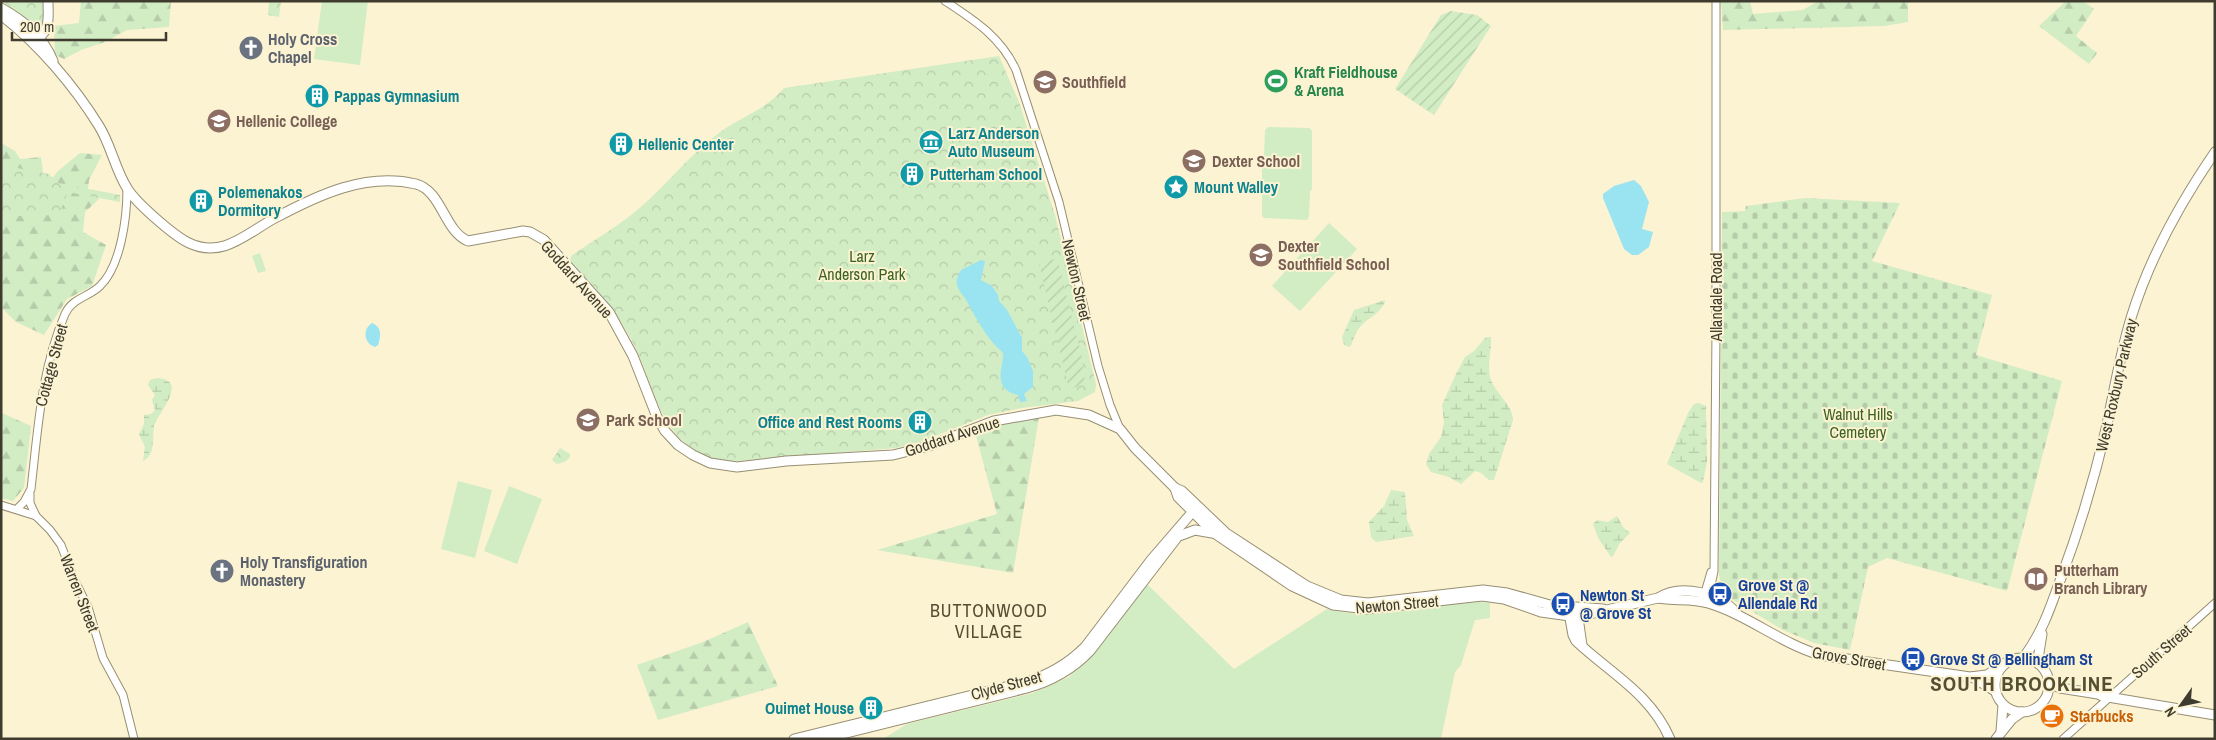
<svg xmlns="http://www.w3.org/2000/svg" width="2216" height="740" font-family="'Archivo Narrow',sans-serif">
<style>
.grass{fill:#d2ecc4}
.forest{fill:url(#forest-firs)}
.wetland{fill:url(#wetland-marsh)}
.cemetery{fill:url(#cemetery-stones)}
.park{fill:url(#park-crowns)}
.garden{fill:url(#garden-furrows)}
.water{fill:#9ae4f1}
.lines{fill:none;stroke-linecap:round;stroke-linejoin:round}
.minor-casing{stroke:#978f72;stroke-width:9}
.major-casing{stroke:#978f72;stroke-width:11}
.minor{stroke:#fff;stroke-width:7}
.major{stroke:#fff;stroke-width:9}
.labels{text-anchor:middle;stroke-width:4;stroke-linejoin:round;paint-order:stroke}
.worship-label{font-size:16px;font-weight:bold;fill:#5b616d;stroke:#fcf3d3;text-anchor:start}
.leisure-label{font-size:16px;font-weight:bold;fill:#27864d;stroke:#fcf3d3;text-anchor:start}
.education-label{font-size:16px;font-weight:bold;fill:#785e54;stroke:#fcf3d3;text-anchor:start}
.culture-label{font-size:16px;font-weight:bold;fill:#0d838f;stroke:#fcf3d3;text-anchor:start}
.park-label{font-size:16px;fill:#3b6220;stroke:#fcf3d3}
.street-label{font-size:16px;fill:#3f3c2f;stroke:#fcf3d3}
.transit-label{font-size:16px;font-weight:bold;fill:#164399;stroke:#fcf3d3;text-anchor:start}
.food-label{font-size:16px;font-weight:bold;fill:#c56008;stroke:#fcf3d3;text-anchor:start}
.neighbourhood-label{font-size:18px;letter-spacing:1px;fill:#564e33;stroke:#fcf3d3}
.district-label{font-size:21px;font-weight:bold;letter-spacing:1px;fill:#564e33;stroke:#fcf3d3}
</style>
<defs>
<pattern id="forest-firs" width="22" height="20" patternUnits="userSpaceOnUse" patternTransform="scale(1.25)"><rect width="22" height="20" fill="#d2ecc4"/><path d="M5 1l3.5 6h-7zM16 11l3.5 6h-7z" fill="#b5cba9"/></pattern>
<pattern id="wetland-marsh" width="20" height="14" patternUnits="userSpaceOnUse" patternTransform="scale(1.25)"><rect width="20" height="14" fill="#d2ecc4"/><path d="M1 5h8M5 5V1M11 12h8M15 12V8" fill="none" stroke="#b5cba9"/></pattern>
<pattern id="cemetery-stones" width="16" height="16" patternUnits="userSpaceOnUse" patternTransform="scale(1.25)"><rect width="16" height="16" fill="#d2ecc4"/><path d="M2 7V4a2 2 0 0 1 4 0v3zM10 15v-3a2 2 0 0 1 4 0v3z" fill="#b5cba9"/></pattern>
<pattern id="park-crowns" width="20" height="18" patternUnits="userSpaceOnUse" patternTransform="scale(1.25)"><rect width="20" height="18" fill="#d2ecc4"/><path d="M2 6a3 3 0 1 1 6 0M12 15a3 3 0 1 1 6 0" fill="none" stroke="#b5cba9"/></pattern>
<pattern id="garden-furrows" width="10" height="10" patternUnits="userSpaceOnUse" patternTransform="scale(1.25)"><rect width="10" height="10" fill="#d2ecc4"/><path d="M-1 1l2-2M0 10L10 0M9 11l2-2" fill="none" stroke="#b5cba9"/></pattern>
</defs>
<rect width="100%" height="100%" fill="#fcf3d3"/>
<g class="grass">
<polygon points="322,1 368,1 360,65 314,59"/>
<polygon points="1268,127 1310,128 1312,131 1312,190 1310,191 1309,217 1307,220 1264,218 1262,216 1262,157 1264,156 1265,130"/>
<polygon points="1329,223 1357,249 1300,311 1272,286"/>
<polygon points="260,253 266,271 258,273 252,256"/>
<polygon points="458,481 492,490 475,558 441,549"/>
<polygon points="509,486 542,499 517,564 484,551"/>
<path d="M1147,584L1234,669L1327,609C1376,623 1428,603 1478,602L1490,603V618L1475,620L1461,665L1455,672L1441,739H883L907,724L1033,693L1069,677L1097,650Z"/>
</g>
<g class="forest">
<polygon points="81,1 171,1 169,27 127,30 105,42 81,50 64,59 55,55 54,26 79,23"/>
<polygon points="1721,1 1750,1 1753,14 1803,10 1818,1 1908,1 1908,22 1884,26 1723,30"/>
<polygon points="2066,1 2083,1 2094,9 2076,36 2097,53 2089,64 2039,26"/>
<polygon points="1,143 15,151 20,159 41,157 45,187 58,171 80,153 102,155 89,180 88,189 99,199 85,212 83,232 106,245 92,286 67,299 44,335 16,322 1,307"/>
<polygon points="2,413 31,426 24,488 13,501 1,498"/>
<polygon points="1039,417 1013,573 877,550 997,514 975,432 994,426"/>
<polygon points="748,622 778,686 658,720 637,665 703,642"/>
</g>
<g class="wetland">
<path d="M1385,300C1384,311 1368,318 1361,326C1355,332 1354,340 1350,347L1344,345L1342,337L1354,310Z"/>
<path d="M1486,337H1491C1492,352 1486,365 1491,380C1496,394 1513,405 1513,420L1494,480H1489L1481,473L1475,471L1461,484L1449,477L1431,472L1426,464L1429,454L1441,437L1444,422L1442,405L1456,374L1465,357L1474,351Z"/>
<path d="M157,378C191,380 156,415 154,427C152,438 156,455 143,461L145,447L139,434L144,424V415L151,414L155,410L152,400L155,395L148,385L150,380Z"/>
<polygon points="1698,403 1706,406 1706,409 1707,462 1703,482 1701,483 1667,464 1688,413 1694,404"/>
<polygon points="1391,490 1405,492 1407,520 1414,536 1376,542 1371,537 1369,522 1384,506"/>
<polygon points="1617,516 1623,527 1630,533 1620,543 1613,556 1611,557 1598,538 1593,524 1597,520 1608,522"/>
</g>
<polygon class="cemetery" points="1805,198 1900,203 1872,261 1992,295 1976,355 2062,381 2007,591 1887,558 1868,567 1850,650 1814,643 1783,630 1730,598 1722,587 1719,575 1722,212 1745,211 1746,206"/>
<g class="park">
<polygon points="2,1 46,1 46,18 41,30"/>
<polygon points="269,1 281,1 279,17 268,15"/>
<path d="M999,56L1019,102L1055,215L1096,384L1095,392L1078,401L1022,408L988,415L923,441L896,448L727,462C658,449 658,390 631,339C615,309 593,285 570,261L571,256C595,239 621,225 643,205C668,183 689,156 715,136C737,118 765,111 784,88Z"/>
<polygon points="1,165 49,174 58,183 120,195 120,202 68,192 59,215 18,216 1,220"/>
<path d="M560,448L570,454C571,460 562,463 557,464L552,460Z"/>
</g>
<g class="garden">
<polygon points="1451,11 1477,15 1491,26 1434,115 1395,89 1441,15"/>
<polygon points="1057,258 1082,358 1085,384 1069,389 1041,272 1040,263"/>
</g>
<g class="water">
<polygon points="1634,180 1641,186 1649,202 1642,229 1653,232 1649,247 1638,255 1632,255 1624,249 1603,198 1603,194 1614,186"/>
<path d="M981,260L985,261L981,280L992,286L998,295L999,301L1007,310L1019,332L1022,338V351L1027,357L1033,371V387L1024,394L1027,401L1020,402L1018,395C987,388 1008,359 1002,352C1000,349 996,347 994,344C982,330 974,314 965,298C962,294 958,290 957,285C956,280 958,275 961,270Z"/>
<path d="M372,323C382,327 381,336 378,345L375,347C364,344 362,329 372,323Z"/>
</g>
<g class="lines">
<defs>
<g id="minor">
<path d="M945,1C974,20 1001,37 1016,70L1059,202L1098,366L1110,405L1120,429"/>
<polyline points="30,494 30,503 36,516"/>
<polyline points="1,505 36,516 50,530 61,545 74,579 88,607 103,658 123,695 134,739"/>
<path d="M17,509L24,502L31,489C38,429 41,370 65,314C72,298 89,297 100,286C121,266 127,217 127,189"/>
<polyline points="1706,598 1706,589 1711,572"/>
<polyline points="1708,600 1714,571 1716,331 1716,1"/>
<polyline points="2063,739 2215,603"/>
</g>
<g id="major">
<path d="M1,8C24,21 43,36 53,61"/>
<path d="M1,15C38,43 75,87 99,126C111,145 115,169 127,188C135,202 174,236 189,243C223,259 247,233 275,218C318,195 366,172 416,184C442,191 444,231 468,241L523,231L530,232L544,240L609,312L633,356L657,417L665,431L678,445L693,455L710,463L737,467L786,461L893,455L929,446L994,421L1056,410L1089,415L1120,429L1135,448L1175,488L1182,491L1226,533L1307,586L1341,600L1368,603L1483,590L1507,593L1550,605L1603,609"/>
<path d="M37,39C51,30 48,16 48,1"/>
<path d="M1175,488L1178,497L1214,533L1292,586L1333,605L1367,609L1482,596L1504,599L1541,612L1577,617L1658,598C1681,583 1721,593 1737,614"/>
<polyline points="1179,536 1195,530 1212,533"/>
<path d="M1658,598C1674,601 1692,598 1708,603C1748,615 1780,643 1820,655L1970,677L1987,675L2005,663"/>
<polyline points="1577,611 1582,645"/>
<path d="M1569,613L1573,635L1576,641C1610,673 1651,694 1670,739"/>
<path d="M2024,657C2042,633 2051,606 2061,578C2079,530 2094,480 2106,429C2114,392 2120,354 2131,318C2149,259 2180,203 2215,152"/>
<circle cx="2022" cy="685" r="27"/>
<polyline points="2039,664 2038,659 2042,634"/>
<polyline points="1972,677 1995,691"/>
<polyline points="2049,683 2060,688 2098,694 2102,696 2215,715"/>
<polyline points="2001,731 2003,705"/>
<path d="M794,739L1026,682C1049,675 1068,664 1085,647L1151,560L1195,509"/>
<path d="M822,739L1027,688C1052,681 1072,670 1090,651L1176,539"/>
<polyline points="1996,739 2012,719 2022,712"/>
</g>
</defs>
<use href="#minor" class="minor-casing"/>
<use href="#major" class="major-casing"/>
<use href="#minor" class="minor"/>
<use href="#major" class="major"/>
</g>
<defs>
<symbol id="church-disc" viewBox="-11 -11 22 22"><circle r="9.5" fill="#6b7280" stroke="#fcf3d3"/><path d="M-1.2-6h2.4v3.5h3.3v2.4h-3.3V6h-2.4V-.1h-3.3v-2.4h3.3Z" fill="#fff"/></symbol>
<symbol id="stadium-disc" viewBox="-11 -11 22 22"><circle r="9.5" fill="#2e9e5b" stroke="#fcf3d3"/><path d="M0-5a6.5 5 0 1 0 0 10a6.5 5 0 1 0 0-10ZM-3.5-1.8h7v3.6h-7Z" fill="#fff"/></symbol>
<symbol id="school-disc" viewBox="-11 -11 22 22"><circle r="9.5" fill="#8d6e63" stroke="#fcf3d3"/><path d="M0-5L7-2L0 1L-7-2ZM-4 1L0 2.5L4 1V4Q0 6-4 4Z" fill="#fff"/></symbol>
<symbol id="building-disc" viewBox="-11 -11 22 22"><circle r="9.5" fill="#0f9aa8" stroke="#fcf3d3"/><path d="M-4-6H4V6H1V3H-1V6H-4ZM-2.5-4.3h1.7v1.8h-1.7ZM.8-4.3h1.7v1.8H.8ZM-2.5-1h1.7V.8h-1.7ZM.8-1h1.7V.8H.8Z" fill="#fff"/></symbol>
<symbol id="university-disc" viewBox="-11 -11 22 22"><circle r="9.5" fill="#8d6e63" stroke="#fcf3d3"/><path d="M0-5L7-2L0 1L-7-2ZM-4 1L0 2.5L4 1V4Q0 6-4 4Z" fill="#fff"/></symbol>
<symbol id="museum-disc" viewBox="-11 -11 22 22"><circle r="9.5" fill="#0f9aa8" stroke="#fcf3d3"/><path d="M0-6L6-3V-2H-6V-3ZM-5-1h2V3h-2ZM-1-1h2V3h-2ZM3-1h2V3H3ZM-6 4H6V6H-6Z" fill="#fff"/></symbol>
<symbol id="sight-disc" viewBox="-11 -11 22 22"><circle r="9.5" fill="#0f9aa8" stroke="#fcf3d3"/><path d="M0-6L1.8-2.2L6-1.7L2.9 1.2L3.7 5.4L0 3.3L-3.7 5.4L-2.9 1.2L-6-1.7L-1.8-2.2Z" fill="#fff"/></symbol>
<symbol id="library-disc" viewBox="-11 -11 22 22"><circle r="9.5" fill="#8d6e63" stroke="#fcf3d3"/><path d="M-6-4Q-3-5.5-.7-3.5V5Q-3 3-6 4ZM6-4Q3-5.5 .7-3.5V5Q3 3 6 4Z" fill="#fff"/></symbol>
<symbol id="bus-disc" viewBox="-11 -11 22 22"><circle r="9.5" fill="#1a4fb4" stroke="#fcf3d3"/><path d="M-5-6H5V4H4V6H2V4H-2V6H-4V4H-5ZM-3.5-4V0h7V-4ZM-3.5 1.2v1.5H-2V1.2ZM2 1.2v1.5H3.5V1.2Z" fill="#fff"/></symbol>
<symbol id="cafe-disc" viewBox="-11 -11 22 22"><circle r="9.5" fill="#e8710a" stroke="#fcf3d3"/><path d="M-5.5-4.5H6V0H3Q3 3.5 0 3.5H-2.5Q-5.5 3.5-5.5 0ZM3-3.2v2h1.7v-2ZM-6 4.5H4V6H-6Z" fill="#fff"/></symbol>
</defs>
<g fill-rule="evenodd">
<use href="#church-disc" x="237" y="34" width="28" height="28"/>
<use href="#stadium-disc" x="1262" y="67" width="28" height="28"/>
<use href="#school-disc" x="1031" y="68" width="28" height="28"/>
<use href="#building-disc" x="303" y="82" width="28" height="28"/>
<use href="#university-disc" x="205" y="107" width="28" height="28"/>
<use href="#museum-disc" x="917" y="128" width="28" height="28"/>
<use href="#building-disc" x="607" y="130" width="28" height="28"/>
<use href="#school-disc" x="1180" y="147" width="28" height="28"/>
<use href="#building-disc" x="898" y="160" width="28" height="28"/>
<use href="#sight-disc" x="1162" y="173" width="28" height="28"/>
<use href="#building-disc" x="187" y="187" width="28" height="28"/>
<use href="#school-disc" x="1247" y="241" width="28" height="28"/>
<use href="#school-disc" x="574" y="406" width="28" height="28"/>
<use href="#building-disc" x="906" y="408" width="28" height="28"/>
<use href="#church-disc" x="208" y="557" width="28" height="28"/>
<use href="#library-disc" x="2022" y="565" width="28" height="28"/>
<use href="#bus-disc" x="1706" y="580" width="28" height="28"/>
<use href="#bus-disc" x="1549" y="590" width="28" height="28"/>
<use href="#bus-disc" x="1899" y="645" width="28" height="28"/>
<use href="#building-disc" x="857" y="694" width="28" height="28"/>
<use href="#cafe-disc" x="2038" y="702" width="28" height="28"/>
</g>
<g class="labels">
<g class="worship-label">
<text x="268" y="45">Holy Cross<tspan x="268" dy="18">Chapel</tspan></text>
<text x="240" y="568">Holy Transfiguration<tspan x="240" dy="18">Monastery</tspan></text>
</g>
<g class="leisure-label">
<text x="1294" y="78">Kraft Fieldhouse<tspan x="1294" dy="18">&amp; Arena</tspan></text>
</g>
<g class="education-label">
<text x="1062" y="88">Southfield</text>
<text x="236" y="127">Hellenic College</text>
<text x="1212" y="167">Dexter School</text>
<text x="1278" y="252">Dexter<tspan x="1278" dy="18">Southfield School</tspan></text>
<text x="606" y="426">Park School</text>
<text x="2054" y="576">Putterham<tspan x="2054" dy="18">Branch Library</tspan></text>
</g>
<g class="culture-label">
<text x="334" y="102">Pappas Gymnasium</text>
<text x="948" y="139">Larz Anderson<tspan x="948" dy="18">Auto Museum</tspan></text>
<text x="638" y="150">Hellenic Center</text>
<text x="930" y="180">Putterham School</text>
<text x="1194" y="193">Mount Walley</text>
<text x="218" y="198">Polemenakos<tspan x="218" dy="18">Dormitory</tspan></text>
<text x="902" y="428" text-anchor="end">Office and Rest Rooms</text>
<text x="854" y="714" text-anchor="end">Ouimet House</text>
</g>
<g class="park-label">
<text x="862" y="262">Larz<tspan x="862" dy="18">Anderson Park</tspan></text>
<text x="1858" y="420">Walnut Hills<tspan x="1858" dy="18">Cemetery</tspan></text>
</g>
<g class="street-label">
<text transform="translate(577 279) rotate(48)" y="6">Goddard Avenue</text>
<text transform="translate(1077 280) rotate(77)" y="6">Newton Street</text>
<text transform="translate(1716 297) rotate(-90)" y="6">Allandale Road</text>
<text transform="translate(51 365) rotate(-75)" y="6">Cottage Street</text>
<text transform="translate(2116 385) rotate(-77)" y="6">West Roxbury Parkway</text>
<text transform="translate(952 436) rotate(-18)" y="6">Goddard Avenue</text>
<text transform="translate(80 593) rotate(69)" y="6">Warren Street</text>
<text transform="translate(1397 604) rotate(-5)" y="6">Newton Street</text>
<text transform="translate(2161 651) rotate(-41)" y="6">South Street</text>
<text transform="translate(1849 658) rotate(10)" y="6">Grove Street</text>
<text transform="translate(1006 685) rotate(-15)" y="6">Clyde Street</text>
</g>
<g class="transit-label">
<text x="1738" y="591">Grove St @<tspan x="1738" dy="18">Allendale Rd</tspan></text>
<text x="1580" y="601">Newton St<tspan x="1580" dy="18">@ Grove St</tspan></text>
<text x="1930" y="665">Grove St @ Bellingham St</text>
</g>
<g class="food-label">
<text x="2070" y="722">Starbucks</text>
</g>
<g class="neighbourhood-label">
<text x="989" y="617">BUTTONWOOD<tspan x="989" dy="21">VILLAGE</tspan></text>
</g>
<g class="district-label">
<text x="2022" y="691">SOUTH BROOKLINE</text>
</g>
</g>
<rect width="2216" height="740" fill="none" stroke="#3f3c2f" stroke-width="5"/>
<g transform="translate(2181 705) rotate(237)" stroke="#fcf3d3" stroke-width="4" paint-order="stroke">
<path d="M0-4L9 19L0 12L-9 19Z" fill="#3f3c2f"/>
<text y="-8" font-size="14" font-weight="bold" text-anchor="middle" fill="#3f3c2f">N</text>
</g>
<path d="M12 32v8h154v-8" fill="none" stroke="#3f3c2f" stroke-width="2.5"/>
<text x="20" y="32" font-size="15" fill="#3f3c2f" stroke="#fcf3d3" stroke-width="4" paint-order="stroke">200 m</text>
</svg>
